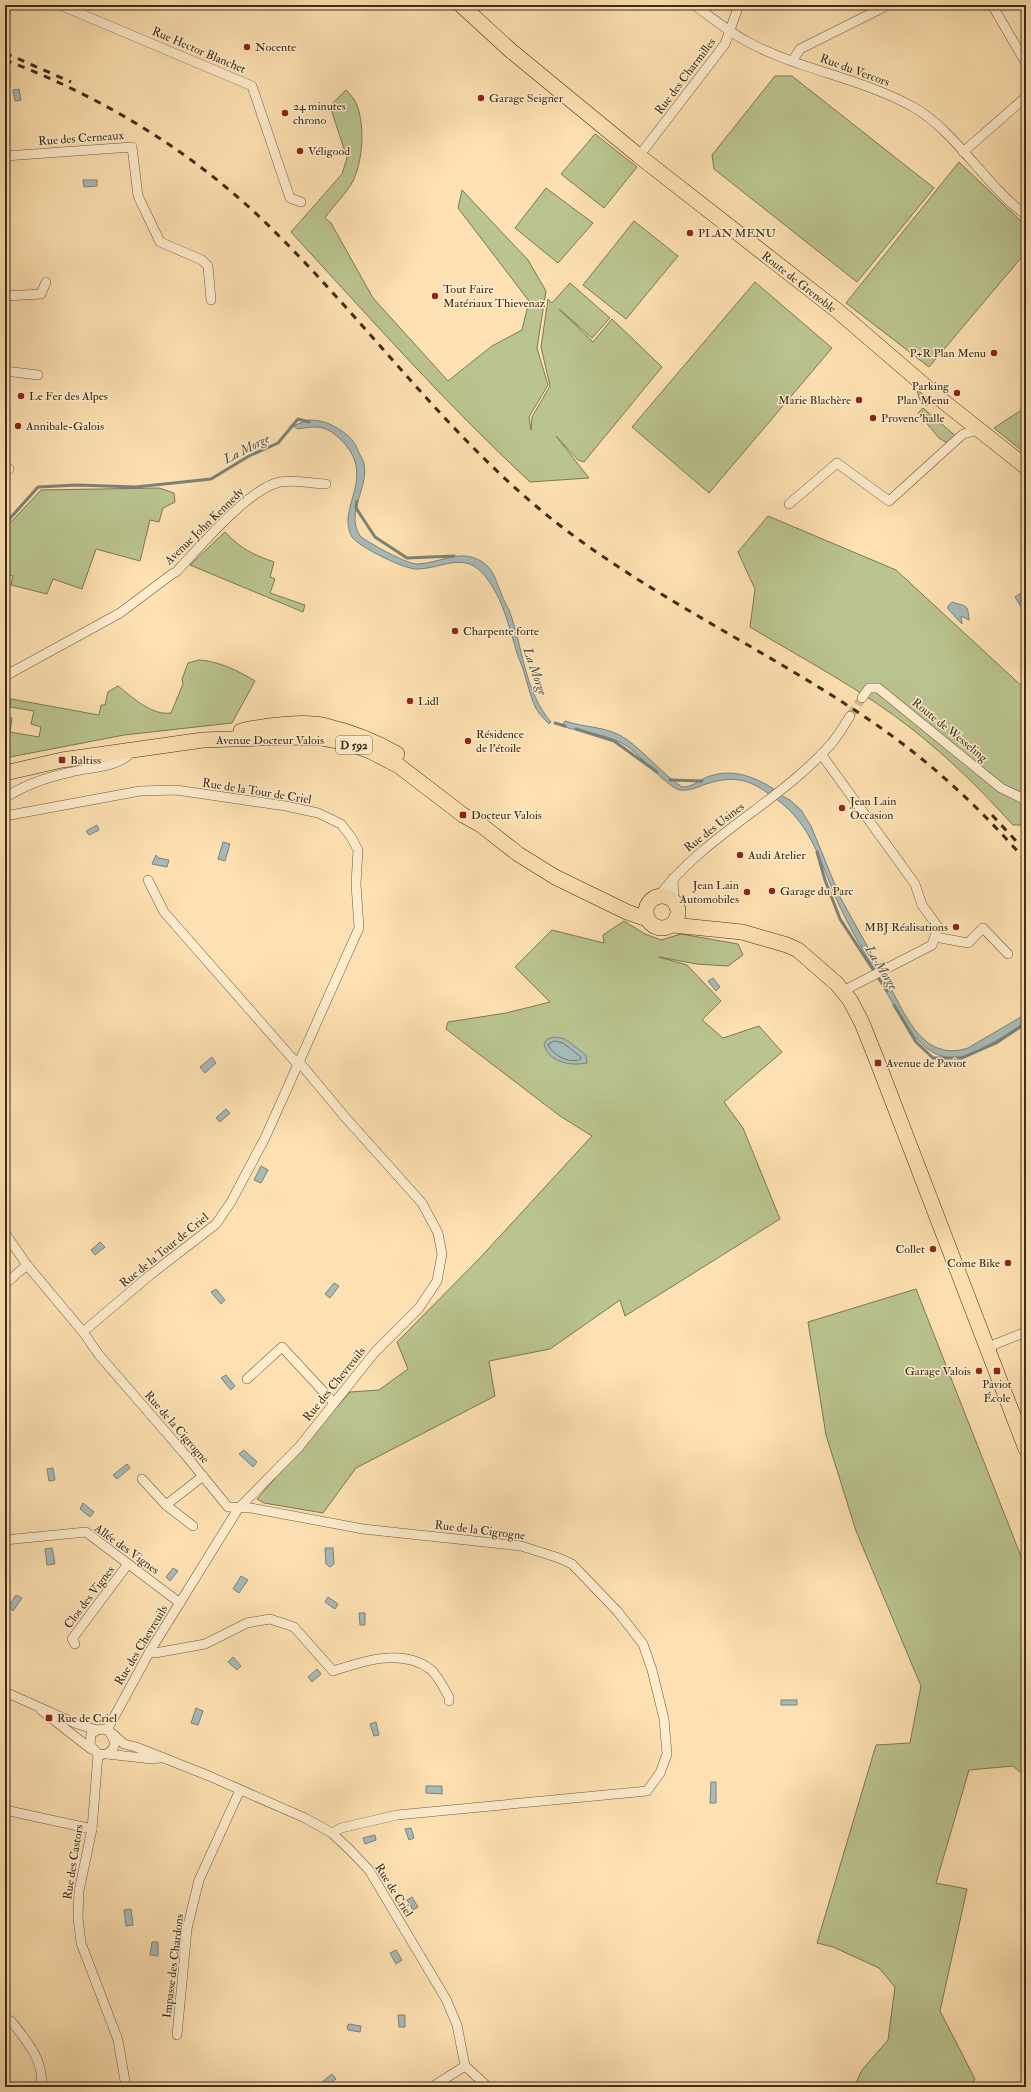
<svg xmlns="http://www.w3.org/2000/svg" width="1031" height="2092" font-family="'IM FELL Double Pica',serif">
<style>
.green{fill:#bac490;stroke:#7b7854}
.water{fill:#a6bab9;stroke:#7c8279}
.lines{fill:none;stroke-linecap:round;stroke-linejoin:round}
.shore{stroke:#717469;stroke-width:1}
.stream{stroke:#7c8279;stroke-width:3}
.street-tunnel{stroke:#d7bd93;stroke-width:9;stroke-dasharray:9 4.5;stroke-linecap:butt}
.street-casing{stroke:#6c5a3f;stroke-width:10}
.primary-casing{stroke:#3c2d19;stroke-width:16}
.street{stroke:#feeccd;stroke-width:9}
.primary{stroke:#fee1b2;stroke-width:15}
.rail{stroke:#3c2d19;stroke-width:3;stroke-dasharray:7 7;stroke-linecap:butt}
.poi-dot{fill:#8f2418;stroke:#feeccd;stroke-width:1.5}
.labels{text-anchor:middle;stroke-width:3;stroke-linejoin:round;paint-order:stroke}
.shield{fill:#feeccd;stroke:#76664f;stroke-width:1}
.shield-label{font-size:11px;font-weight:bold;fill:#3c2d19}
.poi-label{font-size:12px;fill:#3c2d19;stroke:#feeccd;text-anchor:start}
.street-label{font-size:12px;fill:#3c2d19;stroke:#feeccd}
.water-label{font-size:13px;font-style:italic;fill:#565041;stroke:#feeccd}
</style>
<rect width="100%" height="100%" fill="#fee1b2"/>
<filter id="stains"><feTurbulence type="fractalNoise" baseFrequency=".005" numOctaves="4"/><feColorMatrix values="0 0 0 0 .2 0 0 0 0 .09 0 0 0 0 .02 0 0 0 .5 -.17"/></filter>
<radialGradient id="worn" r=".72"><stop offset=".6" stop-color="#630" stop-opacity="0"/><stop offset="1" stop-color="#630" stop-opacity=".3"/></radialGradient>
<g class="green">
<polygon points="775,76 792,76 934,188 857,282 714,169 712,155"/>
<path d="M346,90C350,94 355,100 357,105C365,128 363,159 353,181C346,194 333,206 325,218L331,223L373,298L448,381L492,346L522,330L529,301L458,208L462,190L528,260L546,291L537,348L548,385L529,417L531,430L532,417L550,386L541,347L548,299L552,303L570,283L610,318L592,338L559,309L593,342L612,319L662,367L584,462L578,460L556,436L589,478L530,482C445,403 369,317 291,232L342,174L347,158L330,106Z"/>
<polygon points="595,134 637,167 604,208 561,174"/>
<polygon points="959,162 1026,226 1026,252 929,367 846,303"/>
<polygon points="546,188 593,223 558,263 515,228"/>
<polygon points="634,221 678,256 626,319 583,285"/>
<polygon points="755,282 832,348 709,493 632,427"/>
<polygon points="916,387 931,400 927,406 920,400"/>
<polygon points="1026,407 1026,454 994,428"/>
<polygon points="923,408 958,438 950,445 939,438 918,413"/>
<polygon points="159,488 174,493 175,502 163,508 159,522 150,520 140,561 96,549 82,589 53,579 47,594 11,585 13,576 5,574 5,527 12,521 41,490"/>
<path d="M768,516L896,570L1026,690V825H1013C981,790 949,758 912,729C864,691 803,659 750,627L755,589L738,552Z"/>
<path d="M225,532C241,549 252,554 274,562L270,577L275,579L270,593L305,605L303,612L190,565Z"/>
<path d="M199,660C218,661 239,671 255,681L232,723L124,735L5,758V717L12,718L10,732L39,737L41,727L31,724L34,711L10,707L11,699L99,715L101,705H105L108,692L118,686C132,697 152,716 171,713L183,684L182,679L188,663Z"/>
<polygon points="624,921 645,934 661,940 681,934 738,944 743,955 728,966 697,964 659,957 687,965 721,1001 702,1020 723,1038 759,1026 782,1052 724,1102 743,1128 780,1219 625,1316 620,1300 550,1349 489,1361 495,1396 356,1468 323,1513 264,1503 257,1499 350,1392 379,1390 408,1369 397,1342 478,1260 592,1136 560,1116 446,1029 448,1022 506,1013 550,1002 515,967 552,930 604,943 603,935"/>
<polygon points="916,1289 1026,1569 1026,1777 1013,1766 969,1770 936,1883 967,1889 940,2011 975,2079 971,2087 854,2087 862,2070 888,2040 895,1987 879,1968 833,1947 817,1943 876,1745 910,1743 921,1686 856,1531 826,1435 808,1322"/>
</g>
<g class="water">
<polygon points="19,89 21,100 15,101 13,90"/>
<polygon points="83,180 97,180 97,186 84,187"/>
<path d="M308,420C321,420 330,423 340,430C349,435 356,443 359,453C361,456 363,460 364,464C369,489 345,511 360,536C369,543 405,563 416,564C439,564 459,548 481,561C495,570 495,580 501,593C503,599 506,604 509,610C523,647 524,691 551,722L549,724C545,720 540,715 537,710C532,702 529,689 526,679C524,670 520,662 517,653C509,627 503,598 485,576C464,550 443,569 416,569C404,569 359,547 352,537C335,507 380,476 339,438C325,425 316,426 298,429L293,426Z"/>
<polygon points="1026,590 1026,603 1021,607 1015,597"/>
<path d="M952,602C966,607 968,603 969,620L961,616L962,624L948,609V606Z"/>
<path d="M565,721C585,728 608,726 626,739C646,753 662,774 682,787C692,787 697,782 705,778C730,767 753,776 774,789L769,794C747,777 729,776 703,785C696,788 688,791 680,790C668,788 640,755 628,747C609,733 584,734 562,726Z"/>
<path d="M780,795L790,800L801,810L811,826L840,897L881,971L877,974C864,952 851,930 840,907C821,866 814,826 775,798Z"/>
<polygon points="97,825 99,830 89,835 86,831"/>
<polygon points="223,842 230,844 225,861 218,859"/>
<polygon points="156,855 159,858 169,860 167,867 152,864"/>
<polygon points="713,978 720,987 716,991 708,981"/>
<path d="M886,980C905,1012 921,1063 968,1048L1026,1014V1023C1007,1034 987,1047 967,1055C923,1071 899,1012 881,983Z"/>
<path d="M554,1037L565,1039L586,1055L587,1063C570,1066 549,1063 544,1044L547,1039Z"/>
<polygon points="212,1057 216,1063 205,1073 200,1067"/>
<polygon points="226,1109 230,1113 220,1122 216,1118"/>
<polygon points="261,1166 268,1170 261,1183 254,1180"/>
<polygon points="100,1242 105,1247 95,1255 91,1250"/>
<polygon points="334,1283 339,1286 330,1298 325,1294"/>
<polygon points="216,1289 225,1300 221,1304 211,1292"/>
<polygon points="226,1375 235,1386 231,1390 221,1378"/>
<polygon points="244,1450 257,1462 253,1467 239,1454"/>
<polygon points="127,1464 130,1468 117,1479 113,1475"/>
<polygon points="53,1468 55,1480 49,1481 47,1469"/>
<polygon points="83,1503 94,1512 90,1517 80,1509"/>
<polygon points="52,1548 55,1564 47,1565 45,1549"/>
<polygon points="325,1548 333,1548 334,1564 330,1567 326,1564"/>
<polygon points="173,1568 178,1571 170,1581 166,1577"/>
<polygon points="241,1576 248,1580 239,1593 233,1589"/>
<polygon points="16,1595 22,1598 13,1611 8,1607"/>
<polygon points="328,1597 338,1604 335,1609 325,1602"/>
<polygon points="359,1613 365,1613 365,1625 360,1625"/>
<polygon points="233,1657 241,1666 237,1670 228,1662"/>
<polygon points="317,1669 321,1674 312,1682 308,1677"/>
<rect x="781" y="1700" width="16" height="5"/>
<polygon points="196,1708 203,1711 198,1725 191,1723"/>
<polygon points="376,1722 379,1735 374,1736 370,1724"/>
<polygon points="711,1782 716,1782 716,1803 710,1803"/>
<polygon points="426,1786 442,1786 442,1794 426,1793"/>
<polygon points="411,1828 414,1838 409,1840 405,1829"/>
<polygon points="375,1835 376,1840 365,1844 363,1838"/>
<polygon points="412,1897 418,1907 413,1910 407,1900"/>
<polygon points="131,1909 133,1925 126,1926 124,1910"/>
<polygon points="152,1942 158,1942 158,1956 150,1955"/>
<polygon points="396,1950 402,1960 396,1964 390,1953"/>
<polygon points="398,2015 405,2015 405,2027 399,2027"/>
<polygon points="349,2024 361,2026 360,2032 348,2030 347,2026"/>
<polygon points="332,2074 336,2079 326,2087 322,2082"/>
</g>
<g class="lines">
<path class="shore" d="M555,1041L563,1043L581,1057V1059C569,1064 554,1056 548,1045Z"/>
<g class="stream">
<polyline points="357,501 356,508 375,537 407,558 454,556"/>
<polyline points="5,524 38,487 77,485 136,487 211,479 249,456 278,443 298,419 309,422"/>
<polyline points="555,723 565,726"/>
<polyline points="576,729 614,741 657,772"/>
<polyline points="670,780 702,781"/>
<polyline points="817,852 825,880 840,919 887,991"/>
<polyline points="894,1005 916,1042 933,1058 962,1058 996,1043 1026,1023"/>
</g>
<polyline class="street-tunnel" points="850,716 862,698"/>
<defs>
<g id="street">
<polyline points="60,5 252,86 290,198 301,202"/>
<path d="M694,5C711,17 728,31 746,41C799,70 862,78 915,108C957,133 986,186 1026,215"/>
<polyline points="992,5 1026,63"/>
<polyline points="793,60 800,49 888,5"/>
<polyline points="963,152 1026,97"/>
<polyline points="5,156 132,147 138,196 160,242 202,260 208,266 211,300"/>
<polyline points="639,156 725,44 739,5"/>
<polyline points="5,296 41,294 46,282"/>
<polyline points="5,371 38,375"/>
<polyline points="5,469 9,469"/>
<polyline points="789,504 837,463 889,501 963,434 979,430"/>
<path d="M5,676L120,613L172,574L176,572C199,548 249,488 280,482C294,479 312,484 326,484"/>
<polyline points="862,698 869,688 878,688 1001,788 1026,800"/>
<polyline points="821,754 915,884 922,905 938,927 932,945 843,991"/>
<path d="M5,798C24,785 48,777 71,772C91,767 120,768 133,750"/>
<polyline points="5,816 140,791 176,790 286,806 318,813 341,824 351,837 358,850 356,884 359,928 265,1138 231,1202 216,1224 150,1275 83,1332"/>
<polyline points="673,878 674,901"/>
<polyline points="148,880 164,912 299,1066"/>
<path d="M658,897C705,835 780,802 831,744C838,736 844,726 850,716"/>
<polyline points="935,937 968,943 983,928 1008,954"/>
<polyline points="5,1233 27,1265 83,1332 99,1355 183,1452 228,1507 251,1508 363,1529 521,1546 559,1558 572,1564 618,1612 643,1644 652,1670 664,1719 667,1754 660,1773 647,1791 397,1815 341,1828 332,1833"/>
<polyline points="5,1284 27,1265"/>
<polyline points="988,1347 1026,1332"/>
<polyline points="247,1379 282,1347 334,1403"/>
<polyline points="142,1479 166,1505 193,1526"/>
<polyline points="166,1505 203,1476"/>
<polyline points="5,1540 86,1532 180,1603"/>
<polyline points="75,1644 72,1639 128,1564"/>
<path d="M150,1651L155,1653L205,1644L247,1623L270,1619L294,1627L333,1671C363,1661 402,1648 430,1669C438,1675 444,1689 449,1697V1701"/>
<path d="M5,1692L77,1724L97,1730L104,1729L109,1731L115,1742C114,1751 107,1756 98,1754L90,1745L91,1734L97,1730"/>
<polyline points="41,1710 91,1749"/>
<polyline points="107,1730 150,1651 238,1509 299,1447 375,1352 419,1308 437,1281 442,1254 438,1233 422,1203 345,1117 300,1063"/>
<polyline points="113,1734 124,1744 136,1747 209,1776 305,1818 332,1833 350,1850 369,1870 446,1999 457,2025 465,2066 488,2087"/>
<polyline points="98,1754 92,1829 79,1891 78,1917 81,1943 118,2040 126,2087"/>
<polyline points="107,1754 152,1759 160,1758"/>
<polyline points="5,1810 92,1829"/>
<path d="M5,2019L11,2021C26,2040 45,2061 41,2087"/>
<polyline points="177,2035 187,1929 199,1880 240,1790"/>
<polyline points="432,2087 465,2066"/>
</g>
<g id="primary">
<polyline points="461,5 510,50 639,156 839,312 939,398 1026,467"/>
<path d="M241,731C262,726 306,720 326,726C351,732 375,741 397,754"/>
<polyline points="5,773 62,760 203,740 288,737 321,738 347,743 370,751 399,766 463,815 481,825 518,854 555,877 627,912 647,919"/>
<circle cx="662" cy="912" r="16"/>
<polyline points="673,925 742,932 787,945 798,950 837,984 850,1000 862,1023 878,1063 1026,1449"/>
</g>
</defs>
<use href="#street" class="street-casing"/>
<use href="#primary" class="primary-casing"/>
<use href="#street" class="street"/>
<use href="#primary" class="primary"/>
<g class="rail">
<polyline points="5,53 71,82"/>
<path d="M5,60C103,97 195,153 270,227C369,324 449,439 558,524C659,602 777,655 881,728C935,766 983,811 1026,861"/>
<polyline points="992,815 1017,842"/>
</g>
</g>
<g class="poi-dot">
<circle cx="247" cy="47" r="4"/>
<circle cx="481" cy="98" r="4"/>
<circle cx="285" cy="113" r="4"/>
<circle cx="300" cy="151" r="4"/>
<circle cx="690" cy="233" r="4"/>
<circle cx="435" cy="296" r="4"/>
<circle cx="994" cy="353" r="4"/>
<circle cx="957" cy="393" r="4"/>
<circle cx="21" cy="396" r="4"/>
<circle cx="859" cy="400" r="4"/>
<circle cx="873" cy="418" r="4"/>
<circle cx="18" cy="426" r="4"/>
<circle cx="455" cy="631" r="4"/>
<circle cx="410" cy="701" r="4"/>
<circle cx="468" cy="741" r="4"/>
<rect x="58" y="756" width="8" height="8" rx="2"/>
<circle cx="842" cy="808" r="4"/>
<rect x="459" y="811" width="8" height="8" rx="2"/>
<circle cx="740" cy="855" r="4"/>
<circle cx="772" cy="891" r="4"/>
<circle cx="747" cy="892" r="4"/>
<circle cx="956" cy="927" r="4"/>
<rect x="874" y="1059" width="8" height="8" rx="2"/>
<circle cx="933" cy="1249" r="4"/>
<circle cx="1008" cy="1263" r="4"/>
<circle cx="979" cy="1371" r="4"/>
<rect x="993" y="1367" width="8" height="8" rx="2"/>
<rect x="45" y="1714" width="8" height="8" rx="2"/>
</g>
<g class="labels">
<rect class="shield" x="336" y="736" width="36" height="18" rx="3"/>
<g class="shield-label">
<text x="354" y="749">D 592</text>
</g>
<g class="poi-label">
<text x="255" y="51">Nocente</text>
<text x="489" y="102">Garage Seigner</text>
<text x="293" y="110">24 minutes<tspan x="293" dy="14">chrono</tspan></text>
<text x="308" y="155">Véligood</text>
<text x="698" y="237">PLAN MENU</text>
<text x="443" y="293">Tout Faire<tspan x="443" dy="14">Matériaux Thievenaz</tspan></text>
<text x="986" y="357" text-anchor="end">P+R Plan Menu</text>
<text x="949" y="390" text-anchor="end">Parking<tspan x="949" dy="14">Plan Menu</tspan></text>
<text x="29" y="400">Le Fer des Alpes</text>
<text x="851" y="404" text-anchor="end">Marie Blachère</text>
<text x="881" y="422">Provenc'halle</text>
<text x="26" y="430">Annibale-Galois</text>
<text x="463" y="635">Charpente forte</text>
<text x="418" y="705">Lidl</text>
<text x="476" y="738">Résidence<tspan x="476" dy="14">de l'étoile</tspan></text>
<text x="70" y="764">Baltiss</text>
<text x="850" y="805">Jean Lain<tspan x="850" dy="14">Occasion</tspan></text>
<text x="471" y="819">Docteur Valois</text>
<text x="748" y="859">Audi Atelier</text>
<text x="739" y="889" text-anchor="end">Jean Lain<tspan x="739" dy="14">Automobiles</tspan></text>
<text x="780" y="895">Garage du Parc</text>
<text x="948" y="931" text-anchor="end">MBJ Réalisations</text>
<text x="886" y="1067">Avenue de Paviot</text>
<text x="925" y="1253" text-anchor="end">Collet</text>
<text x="1000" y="1267" text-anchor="end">Come Bike</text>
<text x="971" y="1375" text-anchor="end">Garage Valois</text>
<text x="997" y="1388" text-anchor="middle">Paviot<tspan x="997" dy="14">École</tspan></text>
<text x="57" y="1722">Rue de Criel</text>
</g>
<g class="street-label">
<text transform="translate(199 50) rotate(23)" y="4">Rue Hector Blanchet</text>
<text transform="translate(855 70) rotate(20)" y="4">Rue du Vercors</text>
<text transform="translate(685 76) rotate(-53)" y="4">Rue des Charmilles</text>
<text transform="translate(81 138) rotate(-4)" y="4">Rue des Cerneaux</text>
<text transform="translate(799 282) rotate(38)" y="4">Route de Grenoble</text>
<text transform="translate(204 526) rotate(-44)" y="4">Avenue John Kennedy</text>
<text transform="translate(950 730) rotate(39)" y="4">Route de Wesseling</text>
<text x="270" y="744">Avenue Docteur Valois</text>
<text transform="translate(257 791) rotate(9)" y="4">Rue de la Tour de Criel</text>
<text transform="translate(714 827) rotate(-38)" y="4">Rue des Usines</text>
<text transform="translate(164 1250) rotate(-39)" y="4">Rue de la Tour de Criel</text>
<text transform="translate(334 1384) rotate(-51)" y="4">Rue des Chevreuils</text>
<text transform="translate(177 1427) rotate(49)" y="4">Rue de la Cigrogne</text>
<text transform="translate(480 1530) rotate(7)" y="4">Rue de la Cigrogne</text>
<text transform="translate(127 1549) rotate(36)" y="4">Allée des Vignes</text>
<text transform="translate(89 1597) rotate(-53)" y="4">Clos des Vignes</text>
<text transform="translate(141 1645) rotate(-59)" y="4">Rue des Chevreuils</text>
<text transform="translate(73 1862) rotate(-81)" y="4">Rue des Castors</text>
<text transform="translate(394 1890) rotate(58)" y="4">Rue de Criel</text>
<text transform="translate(173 1966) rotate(-83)" y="4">Impasse des Chardons</text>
</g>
<g class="water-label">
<text transform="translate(246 448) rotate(-27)" y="5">La Morge</text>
<text transform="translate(536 671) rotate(71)" y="5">La Morge</text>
<text transform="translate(882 967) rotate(58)" y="5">La Morge</text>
</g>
</g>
<rect width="1031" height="2092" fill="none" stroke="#fee1b2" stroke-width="20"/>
<rect x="6" y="6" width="1019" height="2080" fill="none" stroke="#3c2d19" stroke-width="2"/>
<rect x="10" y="10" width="1011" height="2072" fill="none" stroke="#3c2d19"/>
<rect width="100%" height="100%" filter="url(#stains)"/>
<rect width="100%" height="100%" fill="url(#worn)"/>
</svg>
